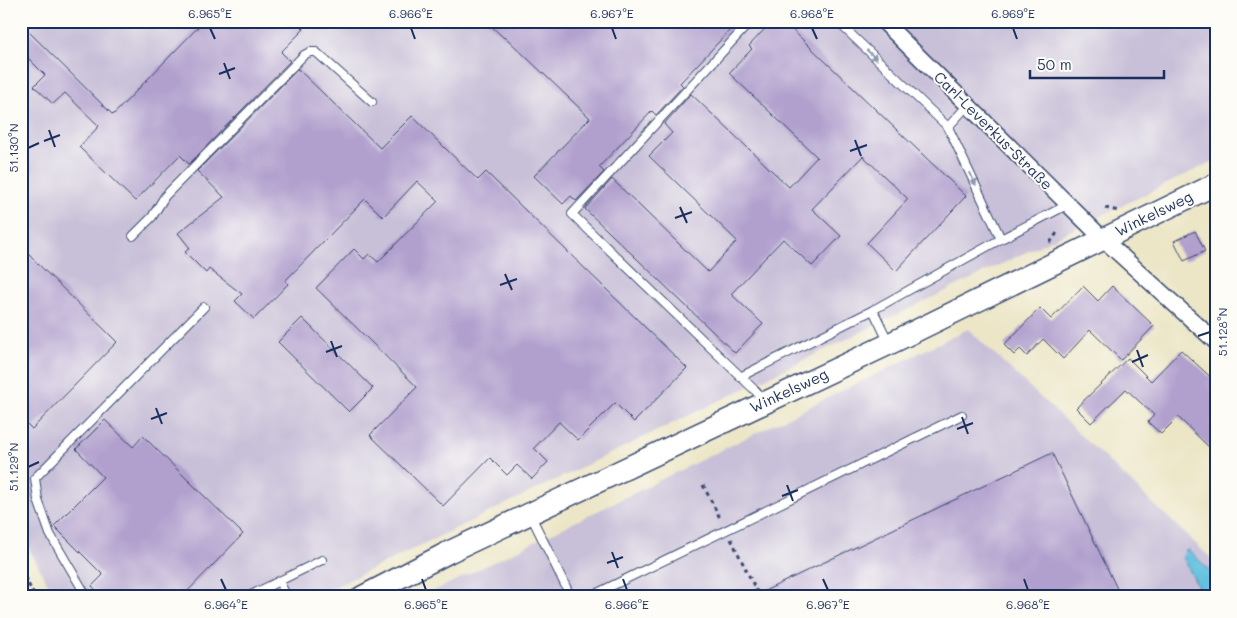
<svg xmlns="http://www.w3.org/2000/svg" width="1237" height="618" font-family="Mali,sans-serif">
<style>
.industrial{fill:#c8bfd8}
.water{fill:#61c0df;stroke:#3e789e}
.building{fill:#b1a0ce}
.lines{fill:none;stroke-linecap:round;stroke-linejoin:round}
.lane-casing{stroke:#3a4a6e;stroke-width:10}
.street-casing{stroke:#3a4a6e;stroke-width:18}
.secondary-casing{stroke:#3a4a6e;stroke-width:24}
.path{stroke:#3a4a6e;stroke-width:3;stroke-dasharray:4 4;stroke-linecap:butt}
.lane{stroke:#fff;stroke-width:8}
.street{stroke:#fff;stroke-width:15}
.secondary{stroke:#fff;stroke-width:21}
.oneway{fill:#8d97ae}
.ticks{fill:none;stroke:#1b2f5e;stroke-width:2}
.labels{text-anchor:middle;stroke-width:4;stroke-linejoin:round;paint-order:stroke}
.street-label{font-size:15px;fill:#1b2f5e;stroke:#fdfcf7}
.neatline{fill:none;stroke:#1b2f5e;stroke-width:2}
.ticks-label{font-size:12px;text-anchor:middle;fill:#1b2f5e}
</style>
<rect width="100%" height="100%" fill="#fdfcf7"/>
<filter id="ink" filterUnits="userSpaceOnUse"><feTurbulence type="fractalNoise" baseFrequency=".02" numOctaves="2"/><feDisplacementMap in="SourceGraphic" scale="10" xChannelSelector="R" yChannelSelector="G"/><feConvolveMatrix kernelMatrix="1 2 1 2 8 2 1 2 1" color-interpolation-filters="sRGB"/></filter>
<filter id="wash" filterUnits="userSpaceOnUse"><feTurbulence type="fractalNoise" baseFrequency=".0096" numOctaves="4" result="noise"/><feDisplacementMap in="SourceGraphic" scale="20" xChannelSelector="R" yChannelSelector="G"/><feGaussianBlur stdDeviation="1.12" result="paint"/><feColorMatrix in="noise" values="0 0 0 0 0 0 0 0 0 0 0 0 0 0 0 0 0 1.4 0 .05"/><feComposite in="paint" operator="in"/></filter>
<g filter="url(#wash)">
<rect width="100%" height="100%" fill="#ece6c7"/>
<g class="industrial">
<polygon points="21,21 1216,21 1216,160 314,597 55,597 21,534"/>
<polygon points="968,329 1216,563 1216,597 422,597"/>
</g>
<polygon class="water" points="1189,550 1216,577 1216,597 1203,597 1183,557 1185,551"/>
<g id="blocks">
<g class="building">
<polygon points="204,21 296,21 304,29 281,52 290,61 189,164 180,155 135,201 79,147 99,126 65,93 53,104 34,86 45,75 21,51 21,24 113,115"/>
<polygon points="486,21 723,21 731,29 680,83 683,86 656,115 652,111 599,167 604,172 576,201 571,196 563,204 534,176 590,118 505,37 504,38"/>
<polygon points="772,21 783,21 966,196 896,271 867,243 908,199 863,156 812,209 841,236 812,266 783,239 731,294 763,324 735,353 585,209 612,179 708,272 737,241 649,156 672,133 664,124 691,94 789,187 817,157 729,73 752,49 749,46"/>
<polygon points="298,69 380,148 412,116 478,180 486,172 687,368 634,422 615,403 578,440 559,422 534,448 548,462 532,479 517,465 507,475 490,458 443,506 370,435 417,387 316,288 354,249 364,259 369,254 378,262 438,201 417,181 383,217 365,199 285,281 288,284 254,319 235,301 242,294 209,269 206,273 185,252 190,248 178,233 224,197 197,171"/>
<polygon points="1195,231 1205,251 1184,261 1174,241"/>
<polygon points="21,247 117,342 32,429 21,418"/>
<polygon points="1083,286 1098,301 1112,286 1154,326 1121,360 1090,330 1063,359 1043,339 1027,356 1020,349 1014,355 1004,345 1040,308 1051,319"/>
<polygon points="302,318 373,388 349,412 278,342"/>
<polygon points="1181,350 1216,382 1216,454 1178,417 1161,434 1148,422 1154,415 1126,389 1091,423 1076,408 1128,358 1151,381"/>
<polygon points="105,420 133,447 143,436 243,534 182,597 103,597 92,586 103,575 54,526 103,477 76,449"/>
<polygon points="1052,453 1121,597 752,597"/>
</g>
</g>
</g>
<g filter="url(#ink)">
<use href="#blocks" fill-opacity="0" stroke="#3a4a6e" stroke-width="1"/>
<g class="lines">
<defs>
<g id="lane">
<polyline points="751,21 572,214 766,401"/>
<polyline points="837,21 948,127 1001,239"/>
<polyline points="948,127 968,105"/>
<polyline points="133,236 152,217 165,196 304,55 310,52 316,52 372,102"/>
<polyline points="873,310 1001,239 1067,205"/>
<polyline points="740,377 873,310 889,343"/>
<polyline points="531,516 571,597"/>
<polyline points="279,581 287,597"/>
<polyline points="87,597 50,534 38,500 35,478 204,307"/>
<polyline points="247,597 322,560"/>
<polyline points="589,597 962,415"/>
</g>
<polyline id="street" points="883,21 1103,239 1216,342"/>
<polyline id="secondary" points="362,597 449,552 889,344 1216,184"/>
</defs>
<use href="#lane" class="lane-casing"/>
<use href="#street" class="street-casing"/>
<use href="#secondary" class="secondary-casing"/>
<g class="path">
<polyline points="1105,208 1119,211"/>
<polyline points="1050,243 1057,233"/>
<polyline points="703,485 721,520"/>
<polyline points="731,539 758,594"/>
<polyline points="21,570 35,597"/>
<polyline points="333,597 343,592"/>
</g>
<use href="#lane" class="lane"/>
<use href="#street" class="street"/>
<use href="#secondary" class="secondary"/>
</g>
<defs><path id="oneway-solid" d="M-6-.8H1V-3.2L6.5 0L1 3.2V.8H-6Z" transform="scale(1.25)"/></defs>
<g class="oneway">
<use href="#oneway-solid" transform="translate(872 55) rotate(44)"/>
<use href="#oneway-solid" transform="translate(973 179) rotate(65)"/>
</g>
</g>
<path class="ticks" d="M210,28L215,39M411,28L415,39M612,28L616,39M812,28L817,39M1013,28L1017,39M224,63L230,79M219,74L235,68M49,130L55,147M855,140L861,156M44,141L60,135M28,148L39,143M850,151L867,145M680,207L687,223M675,218L692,212M505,274L512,290M500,285L517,279M1198,336L1210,332M331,341L337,357M1137,350L1143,367M326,352L342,346M1132,362L1148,355M156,408L162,424M962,417L968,434M151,419L167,413M957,429L973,423M28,467L39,462M787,485L793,501M782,496L798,490M612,552L618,568M607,563L623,557M221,579L226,590M422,579L426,590M623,579L627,590M823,579L828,590M1024,579L1028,590"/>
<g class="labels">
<g class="street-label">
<text transform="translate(993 131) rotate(45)" y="5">Carl-Leverkus-Straße</text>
<text transform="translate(1154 214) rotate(-26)" y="5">Winkelsweg</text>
<text transform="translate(789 391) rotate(-25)" y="5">Winkelsweg</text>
</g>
</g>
<rect width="1237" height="618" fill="none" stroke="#fdfcf7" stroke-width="55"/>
<path d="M1030 70v8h134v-8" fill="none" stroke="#1b2f5e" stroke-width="2.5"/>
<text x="1037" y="70" font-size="15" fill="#1b2f5e" stroke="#fdfcf7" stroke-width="4" paint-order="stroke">50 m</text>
<rect x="28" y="28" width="1182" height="562" class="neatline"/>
<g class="ticks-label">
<text x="210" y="18">6.965°E</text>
<text x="411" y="18">6.966°E</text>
<text x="612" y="18">6.967°E</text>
<text x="812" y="18">6.968°E</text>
<text x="1013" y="18">6.969°E</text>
<text transform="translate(14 148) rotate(-90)" y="4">51.130°N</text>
<text transform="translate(1223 332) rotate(-90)" y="4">51.128°N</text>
<text transform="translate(14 467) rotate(-90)" y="4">51.129°N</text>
<text x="226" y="609">6.964°E</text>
<text x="426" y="609">6.965°E</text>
<text x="627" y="609">6.966°E</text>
<text x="828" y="609">6.967°E</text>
<text x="1028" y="609">6.968°E</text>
</g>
</svg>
